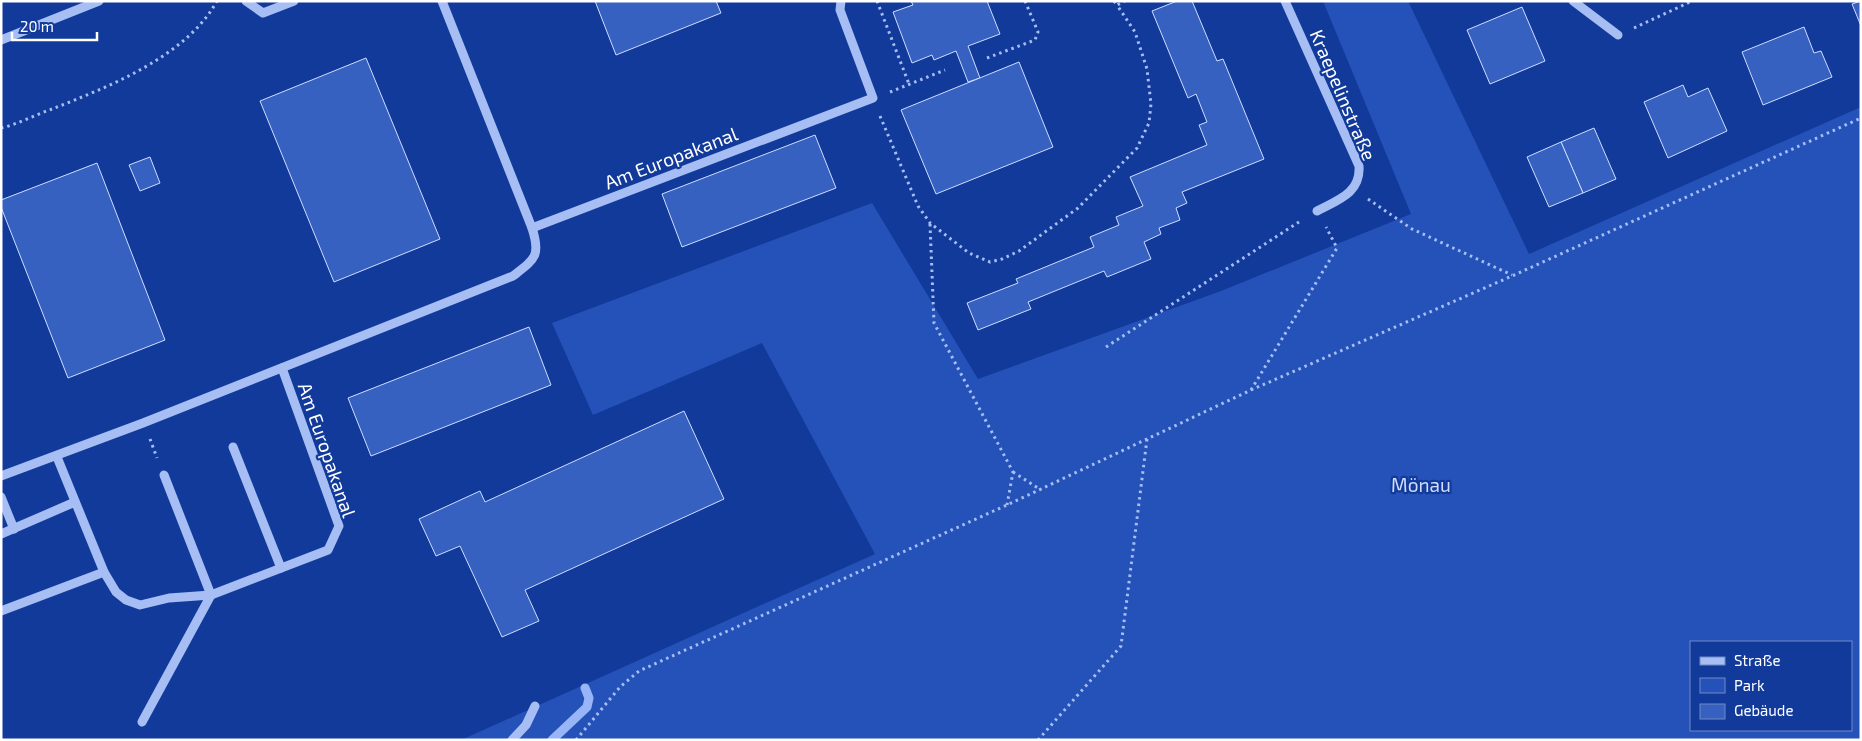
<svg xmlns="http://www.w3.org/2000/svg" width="1862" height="741" font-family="'Exo 2',sans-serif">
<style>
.green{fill:#2552b8;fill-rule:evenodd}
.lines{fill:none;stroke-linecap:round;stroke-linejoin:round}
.stream{stroke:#98b6f7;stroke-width:9}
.building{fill:#3661c0;stroke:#ceddfd}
.path{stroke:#a6bef4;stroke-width:3;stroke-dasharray:2.5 4;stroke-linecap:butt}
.minor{stroke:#a6bef4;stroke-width:9}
.labels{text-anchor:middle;stroke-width:4.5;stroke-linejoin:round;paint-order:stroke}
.street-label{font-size:19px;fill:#fff;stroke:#123a9a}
.park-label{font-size:19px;fill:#ceddfd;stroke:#123a9a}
</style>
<rect width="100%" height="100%" fill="#123a9a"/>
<path class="green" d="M1323,1H1408L1529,254L1861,107V740H461L875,554L762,343L593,415L552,323L872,203L978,379L1221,291L1411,214ZM1691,642H1851V730H1691Z"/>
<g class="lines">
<polyline class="stream" points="552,740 587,707 589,698 585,688"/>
</g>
<g class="building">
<polygon points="595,1 716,1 721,13 616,55"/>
<polygon points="911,1 987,1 1000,34 968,46 980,78 968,82 956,51 934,60 932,55 912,63 893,12 913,5"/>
<polygon points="1177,1 1192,1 1217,61 1223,59 1264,159 1182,192 1187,203 1176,208 1180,220 1159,228 1161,234 1144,242 1151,259 1107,277 1104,271 1028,302 1031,309 978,330 967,303 1018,283 1016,279 1094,247 1090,237 1119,225 1116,217 1143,206 1130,177 1207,145 1199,125 1207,122 1196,94 1188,98 1152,11"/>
<polygon points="1861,1 1861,26 1852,4"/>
<polygon points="1522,7 1545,61 1490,84 1467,30"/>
<polygon points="1804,27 1814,53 1821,51 1832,77 1763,105 1742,52"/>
<polygon points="366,58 440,239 334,282 260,101"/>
<polygon points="1019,62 1053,147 936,194 901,110"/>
<polygon points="1683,85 1688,97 1708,88 1727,131 1668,158 1644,102"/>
<polygon points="1594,128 1616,179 1583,193 1561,142"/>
<polygon points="815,135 836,188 682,247 662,194"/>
<polygon points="1561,142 1583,193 1549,207 1527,157"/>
<polygon points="150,157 160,183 140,191 129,165"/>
<polygon points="97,163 165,340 68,378 1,207 1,200"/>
<polygon points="529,327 551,385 371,456 348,398"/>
<polygon points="684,411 724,499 525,590 539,621 502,637 460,546 436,556 419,519 480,491 485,502"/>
</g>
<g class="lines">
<g class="path">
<polyline points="877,1 909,84"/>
<polyline points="1114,1 1117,5"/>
<polyline points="1634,28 1692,1"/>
<polyline points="987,58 1035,40 1038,32 1025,1"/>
<polyline points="890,92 945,70"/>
<polyline points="880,116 918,206 930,223 969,253 990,262 1002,259 1019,251 1078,208 1137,148 1149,123 1151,104 1147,69 1135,32 1117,5 1125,1"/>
<path d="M1,128C18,124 35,115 52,109C108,87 186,57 217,1"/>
<polyline points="1368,199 1412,229 1512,275"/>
<polyline points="930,224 934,323 1013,472 1007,505"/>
<polyline points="1106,347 1302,220"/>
<polyline points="1251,390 1337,248 1326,227"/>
<polyline points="150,439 157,458"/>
<polyline points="1013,472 1041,490"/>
<polyline points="576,740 620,687 639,671 1007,505 1251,390 1512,276 1861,118"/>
<polyline points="1038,740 1121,646 1147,439"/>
</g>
<g class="minor">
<polyline points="246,1 263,13 294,1"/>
<path d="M1285,1L1359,166C1361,193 1338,200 1317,211"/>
<polyline points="1573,1 1618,35"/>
<polyline points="1,40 99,1"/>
<polyline points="532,228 873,98 840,10 841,1"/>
<polyline points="233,447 281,568"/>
<polyline points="57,457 104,572 116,592 126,600 140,605 169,598 211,595 328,550 339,526 282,368"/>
<path d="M1,476L143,423L513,276C535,259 541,256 532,228L442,1"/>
<polyline points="1,497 14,529"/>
<polyline points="1,534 75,502"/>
<polyline points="1,611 104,572"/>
<polyline points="142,722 211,595 164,475"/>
<polyline points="512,740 526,725 535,706"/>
</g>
</g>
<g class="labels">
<g class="street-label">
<text transform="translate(1343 95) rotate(67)" y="7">Kraepelinstraße</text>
<text transform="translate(671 158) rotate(-21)" y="7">Am Europakanal</text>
<text transform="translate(327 450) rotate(71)" y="7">Am Europakanal</text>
</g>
<g class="park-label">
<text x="1421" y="492">Mönau</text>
</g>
</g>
<rect width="1862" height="741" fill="none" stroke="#ffffff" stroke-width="5"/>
<rect x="1690" y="641" width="162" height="90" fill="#123a9a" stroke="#7189c2"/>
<rect x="1700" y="657" width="25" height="8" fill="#a6bef4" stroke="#7189c2"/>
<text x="1734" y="666" font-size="15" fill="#ffffff">Straße</text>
<rect x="1700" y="678" width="25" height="15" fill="#2552b8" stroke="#7189c2"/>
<text x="1734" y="691" font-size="15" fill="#ffffff">Park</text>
<rect x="1700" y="704" width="25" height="15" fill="#3661c0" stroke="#7189c2"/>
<text x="1734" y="716" font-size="15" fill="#ffffff">Gebäude</text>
<path d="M12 32v8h85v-8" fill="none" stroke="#ffffff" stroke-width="2.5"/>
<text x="20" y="32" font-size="15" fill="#ffffff" stroke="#123a9a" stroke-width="4" paint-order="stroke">20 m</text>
</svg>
